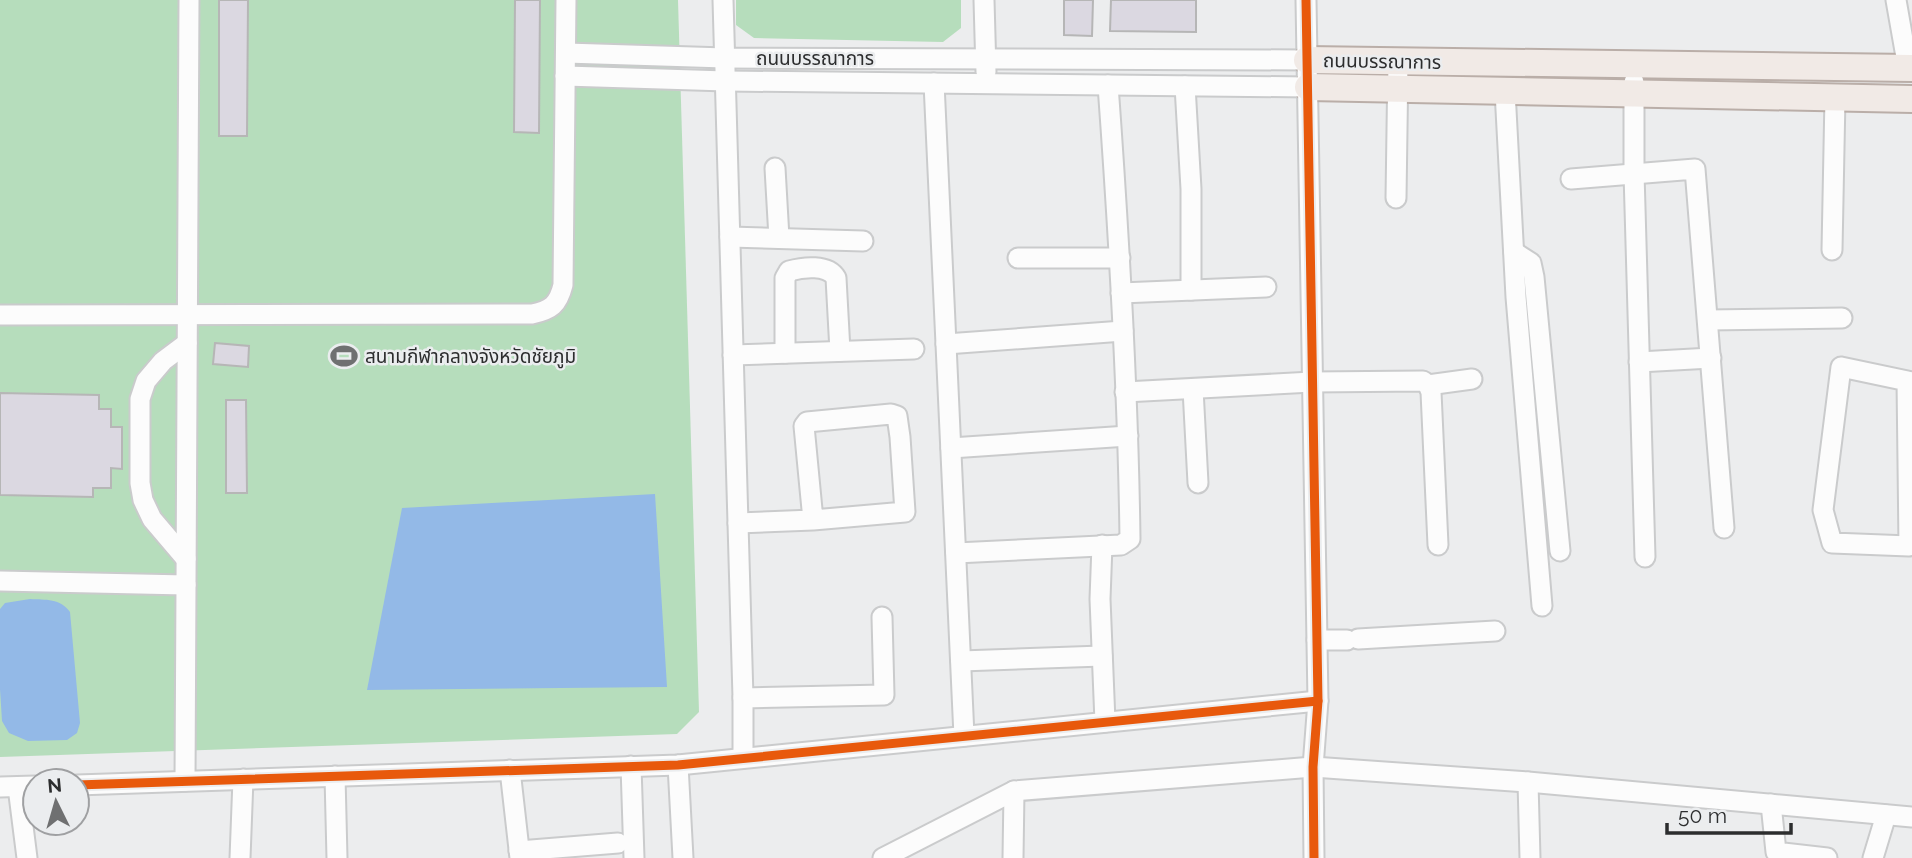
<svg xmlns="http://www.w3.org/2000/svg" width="1912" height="858" font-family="Raleway,'Noto Sans Thai',sans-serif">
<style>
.green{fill:#b6ddbc}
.water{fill:#93b9e7}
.building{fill:#dbd8e1;stroke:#b6b6b6;stroke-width:2}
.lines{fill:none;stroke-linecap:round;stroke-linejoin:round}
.minor-casing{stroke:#cacbcc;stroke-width:23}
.major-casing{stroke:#baaea8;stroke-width:30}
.minor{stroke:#fcfcfc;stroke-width:19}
.major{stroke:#f1eae6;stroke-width:26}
.cycleway-casing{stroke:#ebedef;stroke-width:13}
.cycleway{stroke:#e8590c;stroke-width:9}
.labels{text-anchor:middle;stroke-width:5;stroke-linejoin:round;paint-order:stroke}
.street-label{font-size:19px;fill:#2c2d2e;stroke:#ebedef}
.poi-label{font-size:19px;fill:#2c2d2e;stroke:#ebedef;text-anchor:start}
</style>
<rect width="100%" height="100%" fill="#ecedee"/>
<g class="green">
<polygon points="0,0 678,0 699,712 677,734 0,757"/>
<polygon points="736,0 961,0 961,28 943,42 754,38 736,25"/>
</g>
<g class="water">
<polygon points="655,494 667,687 367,690 402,508"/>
<path d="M30,599C46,600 60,598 70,612L80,723L77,733L67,740L28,741L9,733L2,721L0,689V609L5,603Z"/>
</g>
<g class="building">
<polygon points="219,0 248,0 247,136 219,136"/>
<polygon points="515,0 540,0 539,133 514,132"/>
<polygon points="1064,0 1093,0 1092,36 1064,35"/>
<polygon points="1111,0 1196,0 1196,32 1110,31"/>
<polygon points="215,343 249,346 248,367 213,364"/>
<polygon points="0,393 99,395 99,409 111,409 111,427 122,427 122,469 111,468 111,488 93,488 93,497 0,495"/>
<polygon points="226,400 246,400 247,493 226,493"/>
</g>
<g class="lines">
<defs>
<g id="minor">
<polyline points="723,0 743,698 743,758"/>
<polyline points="984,0 986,72"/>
<polyline points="1306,0 1318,701 1313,767 1314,858"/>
<polyline points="1896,0 1908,68"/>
<polyline points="566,53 725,58 1307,60"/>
<polyline points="565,76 726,81 1308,87"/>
<polyline points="1634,82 1634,173 1645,557"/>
<polyline points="934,83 964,736"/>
<polyline points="1185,86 1191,189 1191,290"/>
<polyline points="1505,91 1516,297 1542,606"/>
<polyline points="775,168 779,238"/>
<polyline points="1571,179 1695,169 1724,528"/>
<polyline points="1396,198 1398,61"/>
<polyline points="730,237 863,241"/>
<polyline points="1832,250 1835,97"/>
<polyline points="1514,252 1531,263 1534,277 1560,551"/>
<polyline points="1018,258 1120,258"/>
<polyline points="1121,293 1266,287"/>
<path d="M0,315L532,314C551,310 558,305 563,285L566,0"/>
<polyline points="1708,320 1842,318"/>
<polyline points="946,344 1123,331"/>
<path d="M785,353V278L789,271C803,267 828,264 836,278L840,351"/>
<polyline points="733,355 914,349"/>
<polyline points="1639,362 1711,358"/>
<polyline points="1907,381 1909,546 1832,543 1823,510 1841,367 1912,382"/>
<polyline points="1428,385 1472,379"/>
<polyline points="1193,389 1198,483"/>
<polyline points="1125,392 1312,382 1423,381 1428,385 1431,392 1438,545"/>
<polyline points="951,448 1128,436"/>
<polyline points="738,523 813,520 905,512 900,437 897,416 891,414 807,422 804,426 813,520"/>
<polyline points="1102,545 1100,599 1105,722"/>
<path d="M956,553L1121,545L1130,539C1128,387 1119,236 1108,85"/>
<polyline points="186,559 152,519 143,500 140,483 140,399 146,381 163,361 187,343"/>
<polyline points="0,581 186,585"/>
<polyline points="1358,639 1495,631"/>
<polyline points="1317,640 1347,640"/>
<polyline points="961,661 1102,656"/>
<polyline points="743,698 884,695 882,617"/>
<polyline points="678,765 683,858"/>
<polyline points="631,766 634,858"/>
<polyline points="510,770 520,858"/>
<polyline points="335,776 337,858"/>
<polyline points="185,781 189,0"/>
<polyline points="1528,782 1530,858"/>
<polyline points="77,785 678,765 1318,701"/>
<polyline points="0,787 35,786"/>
<polyline points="18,787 27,858"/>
<polyline points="1771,804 1776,852 1827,858"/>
<polyline points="519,851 618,843"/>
<polyline points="240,858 243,779"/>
<polyline points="883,858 1014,791 1313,767 1528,782 1912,817"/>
<polyline points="1013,858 1014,791"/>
<polyline points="1873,858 1886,815"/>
</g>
<g id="major">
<polyline points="1307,60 1912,68"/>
<polyline points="1308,87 1912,99"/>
</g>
</defs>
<use href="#minor" class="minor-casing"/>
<use href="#major" class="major-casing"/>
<use href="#minor" class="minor"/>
<use href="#major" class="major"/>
<defs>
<g id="cycleway">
<polyline points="1306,0 1318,701 1313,767 1314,858"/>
<polyline points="77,785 678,765 1318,701"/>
</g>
</defs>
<use href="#cycleway" class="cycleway-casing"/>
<use href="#cycleway" class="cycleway"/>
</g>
<defs>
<symbol id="stadium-bare" viewBox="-9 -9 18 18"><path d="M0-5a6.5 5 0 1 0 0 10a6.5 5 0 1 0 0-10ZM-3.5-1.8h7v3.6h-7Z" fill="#6f7071" stroke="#ebedef" stroke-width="2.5" paint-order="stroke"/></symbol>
</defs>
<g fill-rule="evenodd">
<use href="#stadium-bare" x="325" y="337" width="38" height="38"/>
</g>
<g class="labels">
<g class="street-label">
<text x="815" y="65">ถนนบรรณาการ</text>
<text transform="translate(1382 61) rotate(1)" y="7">ถนนบรรณาการ</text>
</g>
<g class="poi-label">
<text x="365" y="363">สนามกีฬากลางจังหวัดชัยภูมิ</text>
</g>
</g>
<g transform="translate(56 802) rotate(355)"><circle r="33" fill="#ebedef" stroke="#9fa0a2" stroke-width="2"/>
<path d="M0-5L12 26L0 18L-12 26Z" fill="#6f7071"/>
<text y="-10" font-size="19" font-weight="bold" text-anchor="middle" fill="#2c2d2e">N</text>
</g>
<path d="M1667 823v10h124v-10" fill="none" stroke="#2c2d2e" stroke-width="3.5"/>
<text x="1678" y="823" font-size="21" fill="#2c2d2e" stroke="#ebedef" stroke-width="5" paint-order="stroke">50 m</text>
</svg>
